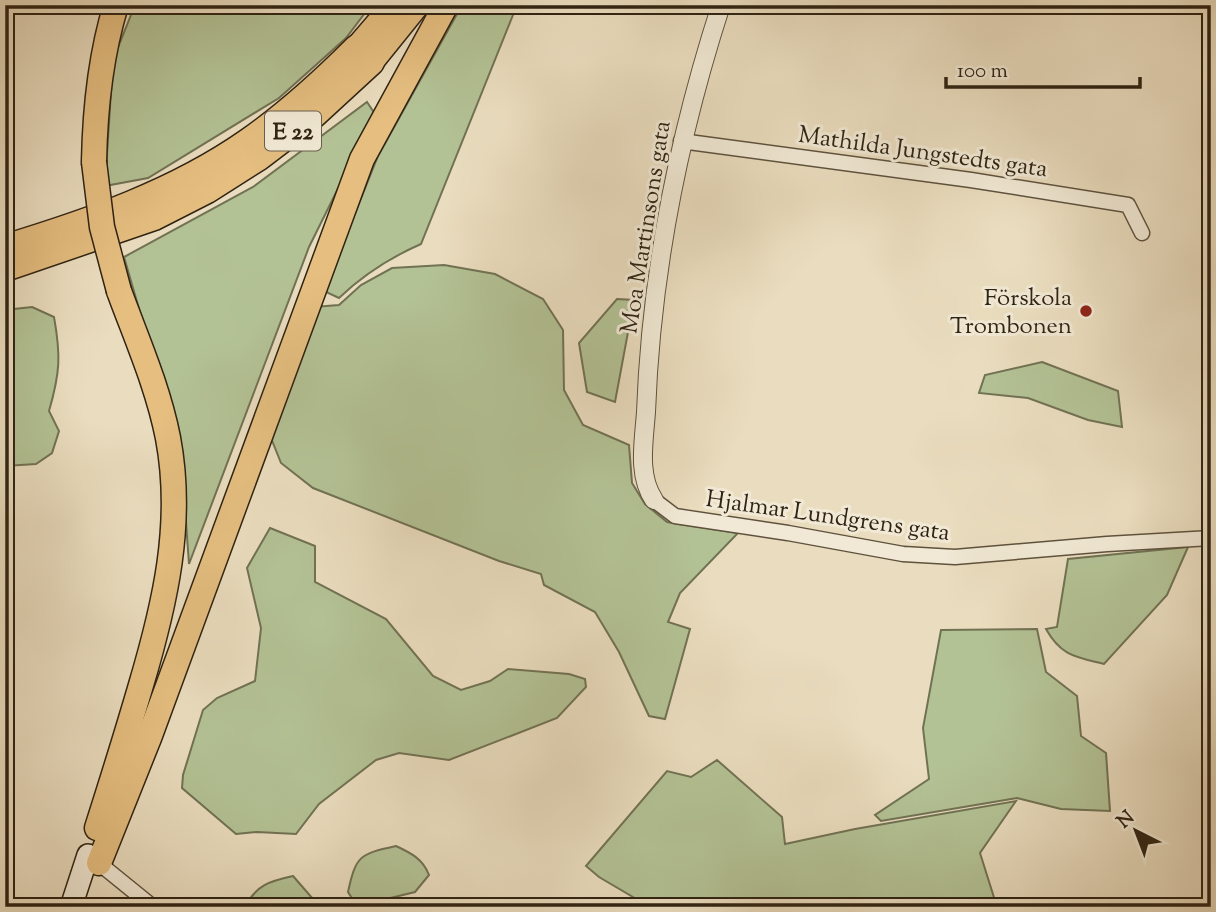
<svg xmlns="http://www.w3.org/2000/svg" width="1216" height="912" font-family="'Sorts Mill Goudy',serif">
<style>
.green{fill:#b3c295;stroke:#717254;stroke-width:2}
.lines{fill:none;stroke-linecap:round;stroke-linejoin:round}
.minor-casing{stroke:#5e523e;stroke-width:17}
.tertiary-casing{stroke:#5e523e;stroke-width:20}
.secondary-casing{stroke:#2f2313;stroke-width:24}
.trunk-casing{stroke:#2f2313;stroke-width:27}
.motorway-casing{stroke:#2f2313;stroke-width:29}
.minor{stroke:#f1e9d5;stroke-width:14}
.tertiary{stroke:#f1e9d5;stroke-width:18}
.secondary{stroke:#f1e9d5;stroke-width:21}
.trunk{stroke:#e5be80;stroke-width:24}
.motorway{stroke:#e5be80;stroke-width:26}
.trunk-bridge-casing{stroke:#2f2313;stroke-width:27;stroke-linecap:butt}
.trunk-bridge{stroke:#e5be80;stroke-width:24}
.poi-dot{fill:#8f2418;stroke:#f1e9d5;stroke-width:2.5}
.labels{text-anchor:middle;stroke-width:6;stroke-linejoin:round;paint-order:stroke}
.shield{fill:#f1e9d5;stroke:#695e4d;stroke-width:2}
.shield-label{font-size:23px;font-weight:bold;fill:#2f2313}
.street-label{font-size:24px;fill:#2f2313;stroke:#f1e9d5}
.poi-label{font-size:24px;fill:#2f2313;stroke:#f1e9d5;text-anchor:end}
</style>
<rect width="100%" height="100%" fill="#eaddbf"/>
<filter id="stains"><feTurbulence type="fractalNoise" baseFrequency=".00286" numOctaves="4"/><feColorMatrix values="0 0 0 0 .2 0 0 0 0 .09 0 0 0 0 .02 0 0 0 .5 -.17"/></filter>
<radialGradient id="worn" r=".72"><stop offset=".6" stop-color="#630" stop-opacity="0"/><stop offset="1" stop-color="#630" stop-opacity=".3"/></radialGradient>
<g class="green">
<polygon points="135,5 371,5 346,38 279,98 148,178 105,186 113,60"/>
<path d="M462,5H517L421,244C389,258 364,274 339,298L324,291L378,156Z"/>
<polygon points="367,102 375,114 309,247 189,564 181,453 124,257 253,187"/>
<polygon points="444,265 495,274 543,299 563,330 564,390 583,425 629,445 632,483 645,504 667,522 738,533 680,593 668,622 690,629 665,719 649,716 619,652 595,612 544,585 541,574 499,561 313,488 281,463 271,438 314,307 339,305 361,285 392,268"/>
<polygon points="617,299 634,300 615,402 587,392 579,343"/>
<path d="M32,307L54,317C61,356 60,373 49,411L59,431L52,453L36,464L5,466V310Z"/>
<polygon points="1042,362 1118,391 1122,427 1088,420 1028,398 979,393 985,375"/>
<polygon points="270,528 315,546 315,582 386,619 433,676 461,690 490,681 508,669 569,674 585,679 586,687 557,718 449,760 399,753 376,760 319,804 296,834 257,832 236,834 182,788 183,775 203,710 217,698 255,681 261,628 247,568"/>
<path d="M1188,547L1167,595L1104,664C1076,657 1061,656 1046,629L1057,627L1068,559Z"/>
<polygon points="1037,629 1046,672 1077,696 1081,736 1106,753 1110,811 1061,809 1017,798 881,821 875,815 929,779 923,728 941,630"/>
<polygon points="717,760 782,817 785,844 855,829 1016,801 980,853 997,907 650,907 599,877 586,866 667,771 691,777"/>
<path d="M396,846C411,853 423,859 429,875L415,892L378,901L355,903L348,892C356,855 360,854 396,846Z"/>
<path d="M293,876L320,907H245C256,885 270,881 293,876Z"/>
</g>
<g class="lines">
<defs>
<g id="minor">
<polyline points="681,141 971,180 1128,205 1142,233"/>
<polyline points="654,500 675,516 788,533 903,554 955,557 1107,544 1211,538"/>
<polyline points="95,860 153,907"/>
</g>
<path id="tertiary" d="M654,500C637,475 644,441 646,412C651,273 678,138 721,5"/>
<polyline id="secondary" points="71,907 88,855"/>
<g id="trunk">
<polyline points="357,48 394,5"/>
<polyline points="371,62 417,5"/>
<path d="M94,162C95,109 100,57 116,5"/>
<path d="M97,828C112,781 127,733 141,685C165,604 184,523 168,438C158,387 137,340 119,291"/>
<polyline points="99,863 149,738 362,159 446,5"/>
</g>
<g id="motorway">
<path d="M5,248C90,222 175,193 248,142C288,114 323,82 357,48"/>
<polyline points="5,268 154,217 207,190 259,157 309,119 371,62"/>
</g>
</defs>
<use href="#minor" class="minor-casing"/>
<use href="#tertiary" class="tertiary-casing"/>
<use href="#secondary" class="secondary-casing"/>
<use href="#trunk" class="trunk-casing"/>
<use href="#motorway" class="motorway-casing"/>
<use href="#minor" class="minor"/>
<use href="#tertiary" class="tertiary"/>
<use href="#secondary" class="secondary"/>
<use href="#trunk" class="trunk"/>
<use href="#motorway" class="motorway"/>
<defs>
<polyline id="trunk-bridge" points="94,162 102,227 119,291"/>
</defs>
<use href="#trunk-bridge" class="trunk-bridge-casing"/>
<use href="#trunk-bridge" class="trunk-bridge"/>
</g>
<circle class="poi-dot" cx="1086" cy="311" r="7"/>
<g class="labels">
<rect class="shield" x="265" y="111.5" width="56" height="39" rx="5"/>
<g class="shield-label">
<text x="293" y="139">E 22</text>
</g>
<g class="street-label">
<text transform="translate(923 151) rotate(8)" y="8">Mathilda Jungstedts gata</text>
<text transform="translate(645 227) rotate(-81)" y="8">Moa Martinsons gata</text>
<text transform="translate(828 515) rotate(8)" y="8">Hjalmar Lundgrens gata</text>
</g>
<g class="poi-label">
<text x="1072" y="305">Förskola<tspan x="1072" dy="28">Trombonen</tspan></text>
</g>
</g>
<rect width="1216" height="912" fill="none" stroke="#eaddbf" stroke-width="28"/>
<rect x="7" y="7" width="1202" height="898" fill="none" stroke="#2f2313" stroke-width="3.5"/>
<rect x="14" y="14" width="1188" height="884" fill="none" stroke="#2f2313" stroke-width="2"/>
<g transform="translate(1136 831) rotate(318)" stroke="#f1e9d5" stroke-width="5" paint-order="stroke">
<path d="M0-5L12 26L0 18L-12 26Z" fill="#2f2313"/>
<text y="-10" font-size="19" font-weight="bold" text-anchor="middle" fill="#2f2313">N</text>
</g>
<path d="M946 77v10h194v-10" fill="none" stroke="#2f2313" stroke-width="3.5"/>
<text x="957" y="77" font-size="21" fill="#2f2313" stroke="#f1e9d5" stroke-width="5" paint-order="stroke">100 m</text>
<rect width="100%" height="100%" filter="url(#stains)"/>
<rect width="100%" height="100%" fill="url(#worn)"/>
</svg>
